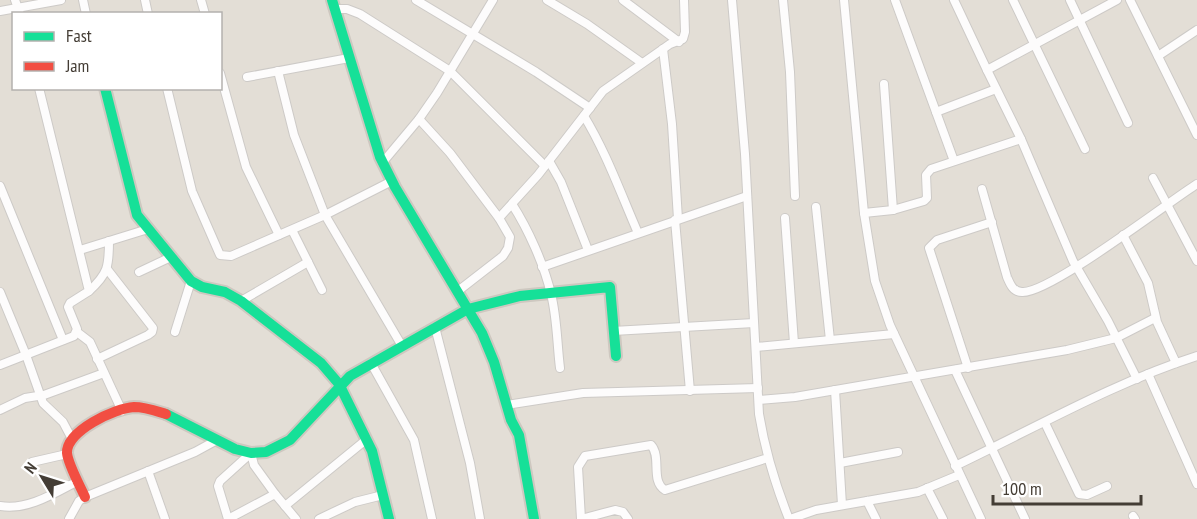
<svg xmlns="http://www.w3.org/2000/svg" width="1197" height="519" font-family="'PT Sans Narrow',sans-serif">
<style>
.residential{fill:#e3ded6;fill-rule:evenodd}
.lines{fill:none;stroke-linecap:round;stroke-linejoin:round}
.street-casing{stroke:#cdcac7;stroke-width:10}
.fast-casing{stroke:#cec8c0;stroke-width:14}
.jam-casing{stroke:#cec8c0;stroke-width:14}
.street{stroke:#fdfcfc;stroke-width:8}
.fast{stroke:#16e098;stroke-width:10}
.jam{stroke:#f24e42;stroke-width:10}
</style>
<rect width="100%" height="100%" fill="#efece9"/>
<path class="residential" d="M0,0H1197V519H0ZM14,14H220V88H14Z"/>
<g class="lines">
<defs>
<g id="street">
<polyline points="15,0 20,14"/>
<polyline points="83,0 86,14"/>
<polyline points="145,0 148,14"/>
<polyline points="201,0 205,14"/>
<polyline points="416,0 536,72 590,108"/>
<polyline points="547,0 587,24 642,63"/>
<polyline points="623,0 679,42"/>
<path d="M732,0L745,154L759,414C765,450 775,484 789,519"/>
<polyline points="783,0 790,72 795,196"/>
<polyline points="844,0 864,213 875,281 890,325 981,519"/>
<polyline points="895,0 954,161"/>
<polyline points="954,0 987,70 1021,139 1073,261 1108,321 1137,379"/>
<polyline points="1013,0 1085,149"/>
<polyline points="1070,0 1128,123"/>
<polyline points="1130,0 1197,135"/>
<polyline points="334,9 347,9 360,14 450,71 545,166"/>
<polyline points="0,11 61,0"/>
<polyline points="663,49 672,124 678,219"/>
<polyline points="1158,56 1197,30"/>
<polyline points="987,70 1117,0"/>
<polyline points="278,71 294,135 325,215 402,346"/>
<polyline points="220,73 246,167 279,235"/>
<polyline points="247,77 349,58"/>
<polyline points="884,84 893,210"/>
<polyline points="167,88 192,191 220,255 231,256 325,215 392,181"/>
<polyline points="936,112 996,89"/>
<path d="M584,116C606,152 621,194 638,233"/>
<polyline points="419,119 450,153 499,218 538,175 603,91 670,44 683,39 685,32 684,0"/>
<polyline points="549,161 561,182 588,250"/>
<polyline points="383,162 419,119 437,93 493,0"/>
<polyline points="1153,178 1197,261"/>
<polyline points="0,186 63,340"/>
<path d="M982,189L1007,277C1010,284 1013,292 1022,292C1049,294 1167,203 1197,184"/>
<path d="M512,204C528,229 544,264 551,294C557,317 557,344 560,368"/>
<polyline points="816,207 830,340"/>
<polyline points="864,213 893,210 924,201 927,198 926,175 931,169 1021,139"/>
<polyline points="785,218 794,343"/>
<polyline points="675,220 690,391"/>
<polyline points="292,230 322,290"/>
<polyline points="1123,235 1148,283 1157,322 1176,363"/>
<polyline points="80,250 148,229"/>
<polyline points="542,267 747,196"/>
<polyline points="139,272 171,257"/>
<path d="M89,291C108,274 109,266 109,241"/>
<polyline points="458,291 503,256 508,248 510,237 499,218"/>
<polyline points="0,292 26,355 43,403 63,422 72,439"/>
<polyline points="241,301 308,262"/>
<polyline points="435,327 470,463 480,519"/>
<polyline points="613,331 754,323"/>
<polyline points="77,332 90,342 122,411"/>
<polyline points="175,332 191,281"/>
<polyline points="756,347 894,334"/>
<polyline points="97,359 148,335 152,332 153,328 107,269"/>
<polyline points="371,363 414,440 432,519"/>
<polyline points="0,365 74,336 77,329 68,307 70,303 89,291 39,88"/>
<polyline points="968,368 929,248 937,240 992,222"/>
<polyline points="955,370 1025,519"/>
<polyline points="1148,374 1197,484"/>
<polyline points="835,390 842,505"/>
<polyline points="759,400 795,397 1067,350 1116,338 1155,318"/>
<polyline points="506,405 583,393 758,388"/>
<polyline points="0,410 25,398 44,395 104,373"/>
<polyline points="1045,423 1079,494 1087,495 1107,486"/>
<polyline points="32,462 67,454"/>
<polyline points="840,463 898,452"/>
<path d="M955,466C1033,429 1115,382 1197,356"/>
<polyline points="148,471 165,519"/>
<polyline points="927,488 943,519"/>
<polyline points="867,501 876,519"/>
<path d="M0,506C27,511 55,493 78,481"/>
<polyline points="285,506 367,439"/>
<polyline points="1133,516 1135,519"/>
<polyline points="69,519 79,501 85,497 195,452 217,440"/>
<polyline points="228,519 218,486 220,481 251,453 254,465 275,494"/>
<polyline points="228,519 275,494 296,519"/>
<polyline points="319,519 355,502 383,495"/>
<path d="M581,519L578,467L585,456L651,445C662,457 650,481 665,490L768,458"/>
<polyline points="581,519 615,510 623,512 628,519"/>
<polyline points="790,519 816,510 918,492 959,475"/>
</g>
<g id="fast">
<polyline points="332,0 380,157 395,187 482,333 494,362 511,420 519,435 534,519"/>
<polyline points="105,88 137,215 191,281 202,287 225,292 241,301 321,363 339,384 372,451 389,519"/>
<polyline points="166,414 235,449 251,453 266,452 290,440 350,376 468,309 520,296 610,287 616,356"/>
</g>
<path id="jam" d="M85,497C80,486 68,464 67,453C66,431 115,408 134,407C145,407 156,411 166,414"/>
</defs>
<use href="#street" class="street-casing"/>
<use href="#fast" class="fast-casing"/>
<use href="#jam" class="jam-casing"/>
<use href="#street" class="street"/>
<use href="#fast" class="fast"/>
<use href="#jam" class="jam"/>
</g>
<rect x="12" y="12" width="210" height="78" fill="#ffffff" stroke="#b4b1ae" stroke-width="1.5"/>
<rect x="24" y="32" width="30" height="9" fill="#16e098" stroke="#b4b1ae" stroke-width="1.5"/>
<text x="66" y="42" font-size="18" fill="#443d35">Fast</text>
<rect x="24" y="62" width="30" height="9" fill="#f24e42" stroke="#b4b1ae" stroke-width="1.5"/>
<text x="66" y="72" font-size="18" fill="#443d35">Jam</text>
<g transform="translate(42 477) rotate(308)" stroke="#ffffff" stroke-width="4.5" paint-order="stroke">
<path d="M0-4.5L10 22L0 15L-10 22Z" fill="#443d35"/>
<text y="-9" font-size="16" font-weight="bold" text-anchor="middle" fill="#443d35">N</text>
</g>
<path d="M993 495v9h148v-9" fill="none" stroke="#443d35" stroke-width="3"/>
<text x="1002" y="495" font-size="18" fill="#443d35" stroke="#ffffff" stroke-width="4.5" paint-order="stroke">100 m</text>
</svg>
